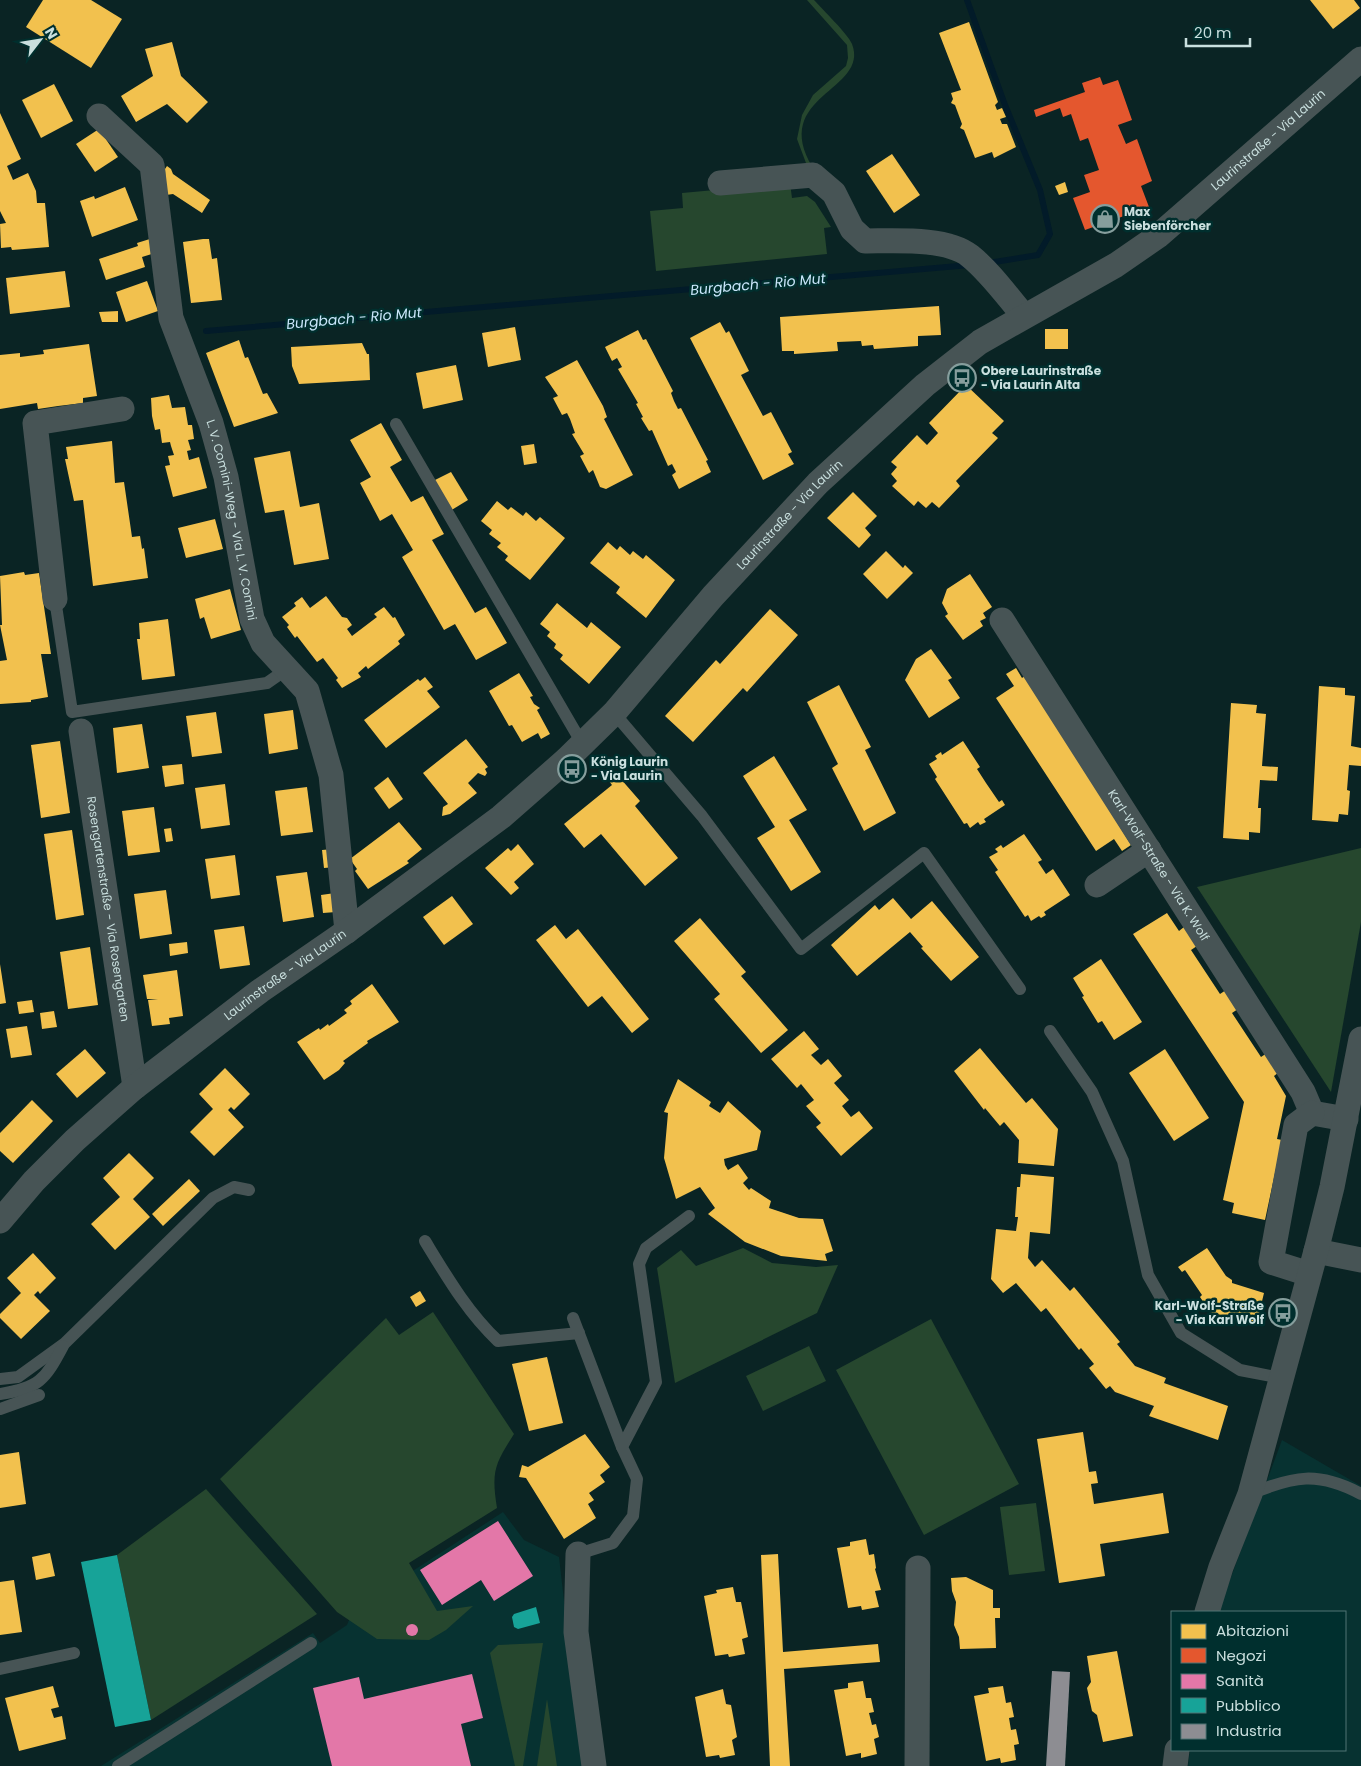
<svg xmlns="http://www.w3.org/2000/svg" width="1361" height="1766" font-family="Poppins,sans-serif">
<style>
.built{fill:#073231}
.green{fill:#26472e}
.homes{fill:#f2c14e}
.shops{fill:#e4572e}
.health{fill:#e377a8}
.public{fill:#17a398}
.industry{fill:#8d8d92}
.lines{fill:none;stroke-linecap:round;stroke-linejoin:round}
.stream{stroke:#021b29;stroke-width:6}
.lane{stroke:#475455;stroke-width:12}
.street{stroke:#475455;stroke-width:25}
.labels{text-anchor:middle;stroke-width:5;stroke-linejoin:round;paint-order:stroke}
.street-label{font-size:12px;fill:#c9dfde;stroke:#002f2e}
.poi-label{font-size:12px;font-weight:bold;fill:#c9dfde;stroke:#002f2e;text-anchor:start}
.water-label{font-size:14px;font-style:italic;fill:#cae7fb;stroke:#002f2e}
</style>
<rect width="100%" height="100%" fill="#0a2424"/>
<g class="built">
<polygon points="1282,1440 1361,1486 1361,1766 1188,1766 1190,1750 1345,1750 1345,1612 1218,1612"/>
<polygon points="503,1512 524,1540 559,1557 583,1766 101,1766 313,1633 320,1643 347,1625 353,1610"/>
</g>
<g class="green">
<path d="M807,0H814C822,9 848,34 852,44C870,91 769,95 813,168L809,171L797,139L802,115L813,95L846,66L848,58L847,45Z"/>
<polygon points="790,183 792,198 807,196 815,202 831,227 824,228 827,254 656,271 650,211 683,208 682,193"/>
<polygon points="1361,848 1361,922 1331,1092 1197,887"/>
<polygon points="743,1248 772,1263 816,1267 838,1265 817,1313 675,1383 657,1268 681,1250 696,1266"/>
<path d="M433,1312L514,1434C495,1464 491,1471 497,1508L409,1563L437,1611L473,1606L446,1630L429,1640L377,1639L337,1612L220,1479L386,1318L399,1335Z"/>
<polygon points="931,1319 1019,1484 924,1535 836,1370"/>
<polygon points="809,1346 826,1381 763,1411 746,1376"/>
<polygon points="206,1489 317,1614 151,1720 117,1555"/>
<polygon points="1036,1503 1045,1571 1009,1575 1000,1507"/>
<polygon points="543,1643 523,1766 515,1766 490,1653 498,1645"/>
<polygon points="547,1699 557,1766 537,1766"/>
</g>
<g class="homes">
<polygon points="43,0 91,0 122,19 91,68 26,27"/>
<polygon points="1310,0 1354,0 1360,8 1333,29"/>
<polygon points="969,22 998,102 995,105 997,110 1002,108 1006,117 1000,119 1002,124 1007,124 1016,147 994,158 992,152 975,158 964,130 960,128 962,124 955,105 951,103 953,99 951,93 961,90 939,33"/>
<polygon points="172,42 181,76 208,102 187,123 167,104 136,122 121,96 153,76 145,49"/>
<polygon points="54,84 73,121 41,138 22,100"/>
<polygon points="0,113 21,159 7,166 13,180 28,173 36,191 37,203 45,203 49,247 12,250 11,247 1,248 0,224 6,223 0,211"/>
<polygon points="99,129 118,157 95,172 76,144"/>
<polygon points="892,154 920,195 894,213 866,171"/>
<polygon points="167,166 171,169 173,174 210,200 202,213 173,194 166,195 165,169"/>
<polygon points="1065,182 1068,192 1059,195 1055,186"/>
<polygon points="125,187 138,220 92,237 80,201 94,196 95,199"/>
<polygon points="153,238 155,253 142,257 145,267 106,280 99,259 138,246 137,243"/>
<polygon points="203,239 209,239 212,259 217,258 222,300 191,303 183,242"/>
<polygon points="65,271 70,307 10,314 6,278"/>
<polygon points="147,281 158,311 126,322 116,292"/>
<polygon points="939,306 941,335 918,336 918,346 874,349 873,345 862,346 861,341 837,342 838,351 794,354 794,351 782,351 780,317"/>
<polygon points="118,311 118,322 102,322 99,312"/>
<polygon points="720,322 726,333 729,331 749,371 741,375 763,416 771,412 792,452 788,454 794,464 763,480 690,338"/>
<polygon points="515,327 521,360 488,367 482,333"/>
<rect x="1045" y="329" width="23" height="20"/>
<polygon points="638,330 643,340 646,339 673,391 671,393 674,401 678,409 681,408 708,460 706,461 711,472 679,489 672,475 676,472 672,464 668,466 652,430 649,431 641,418 643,417 636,404 638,403 618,369 622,367 617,358 612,361 605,347"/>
<polygon points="239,340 245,358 248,357 263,394 267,393 278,413 234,427 206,353"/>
<polygon points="362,343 367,354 369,354 370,380 299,384 292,366 291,347"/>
<polygon points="89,344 97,396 83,398 83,403 58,406 38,409 37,403 0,409 0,355 20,353 20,357 44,354 43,350"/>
<polygon points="577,360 603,406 607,417 604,419 633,475 606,489 600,487 593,470 589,473 580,456 584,454 572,434 575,433 570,419 567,413 562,415 553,398 558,396 545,377"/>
<polygon points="456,365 463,400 423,409 416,373"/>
<polygon points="966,385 1004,421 992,433 998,438 956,481 960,486 939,508 932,502 926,508 918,501 914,506 892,486 897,481 891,474 897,467 891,462 917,435 927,445 938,433 929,423"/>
<polygon points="169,395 172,408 185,407 188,425 192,425 194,439 188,440 191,450 187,451 189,460 199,457 207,488 173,497 165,466 170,465 168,456 174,455 171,446 170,442 162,443 160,429 155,430 152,416 151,398"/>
<polygon points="381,423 402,460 390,467 411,502 423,496 444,534 432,540 475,613 486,607 507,643 476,660 455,624 444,630 402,557 413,550 392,514 380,521 360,483 371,477 350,440"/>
<polygon points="112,441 115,483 124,482 132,537 140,536 142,549 144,548 148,578 93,586 83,500 74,501 65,459 68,459 66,447"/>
<polygon points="534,444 537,463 524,465 521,446"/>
<polygon points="290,451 300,507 319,503 329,559 294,565 284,510 265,513 254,458"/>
<polygon points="451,472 468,500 450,511 433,481"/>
<polygon points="853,492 877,516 865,528 871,535 859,548 827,518"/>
<polygon points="497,501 508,510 511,507 523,516 526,512 536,521 540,517 565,538 530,580 505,560 508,556 497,547 501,543 489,534 492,530 481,521"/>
<polygon points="215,519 223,549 186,558 178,528"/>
<polygon points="608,542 617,550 620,546 630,555 633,551 643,559 646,555 675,580 646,618 616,593 620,587 590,563"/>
<polygon points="886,551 903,568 905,565 913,573 887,599 863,574"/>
<polygon points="24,572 25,575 39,573 51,654 41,654 48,697 31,700 31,702 0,704 0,661 7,660 0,625 2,625 0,576"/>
<polygon points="970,574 992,607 983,613 986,618 980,621 983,626 963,640 945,616 948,614 942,603 947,589"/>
<polygon points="230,589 241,630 211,639 204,617 200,619 195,599"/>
<polygon points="326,596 342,617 347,618 352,625 347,629 352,636 377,617 374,614 384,607 393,618 395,617 405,635 398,641 400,644 368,669 366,666 358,673 361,677 342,688 336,680 338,678 323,658 317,662 297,636 295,638 287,627 289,625 282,617 296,606 294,603 302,597 310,608"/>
<polygon points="557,603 587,628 591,622 621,647 589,684 560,659 563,655 554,648 556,644 547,636 550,632 540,624"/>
<polygon points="770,609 798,635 747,692 743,688 693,742 665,716 716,660 720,664"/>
<polygon points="168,619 175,676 142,680 137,639 140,639 139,623"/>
<polygon points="931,649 952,678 948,680 960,698 929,718 905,680 916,659"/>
<polygon points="1016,668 1022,678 1026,675 1131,845 1122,851 1114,839 1096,851 996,698 1014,686 1006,674"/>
<polygon points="519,673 533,696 530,697 534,704 540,708 537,710 550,734 541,739 538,733 522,742 512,725 509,726 489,691"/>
<polygon points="425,677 433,687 427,691 440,707 386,748 364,720 418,679 420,681"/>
<polygon points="839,685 871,747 865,750 896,813 864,831 832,768 838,764 807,702"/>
<polygon points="1319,686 1345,688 1345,695 1355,696 1351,746 1361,748 1361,766 1349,765 1347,790 1350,791 1348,815 1339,814 1338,822 1312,820"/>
<polygon points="1231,703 1257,705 1256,713 1266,714 1262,766 1278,767 1277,781 1260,780 1258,808 1261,808 1260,833 1249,832 1249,840 1223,838"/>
<polygon points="293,710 298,749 269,754 264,714"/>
<polygon points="216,712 222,753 192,757 186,716"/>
<polygon points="142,724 149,768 117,773 113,728"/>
<polygon points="466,739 488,767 485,769 487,773 485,776 478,773 468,783 477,793 450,814 442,816 443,807 448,804 423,773"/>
<polygon points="60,741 70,813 41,818 31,745"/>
<polygon points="963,741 980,767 977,769 986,783 999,802 1002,800 1005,805 984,819 986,822 980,825 978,822 970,828 967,823 964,824 935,779 937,777 929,764 937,759 935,756 941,752 942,755"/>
<polygon points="774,756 807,810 789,820 821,872 791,891 757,838 775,827 743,776"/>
<polygon points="182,764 184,784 165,787 162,766"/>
<polygon points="615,776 618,780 620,778 640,801 635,806 678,858 645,886 601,834 584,848 564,824 612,785 609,781"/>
<polygon points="388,777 403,799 389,809 374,788"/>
<polygon points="225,784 230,825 201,829 195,788"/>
<polygon points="307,787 313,832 281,836 275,791"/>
<polygon points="154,807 160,852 128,856 122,811"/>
<polygon points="399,822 422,849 407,861 409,863 368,889 355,871 357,869 350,859"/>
<polygon points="171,828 173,841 166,842 164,829"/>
<polygon points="72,830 84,915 56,920 44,834"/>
<polygon points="1024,834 1042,860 1038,862 1046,874 1053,869 1070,895 1044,912 1046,915 1041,918 1039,916 1031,921 1028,915 1025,917 995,872 998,870 989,857 998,852 995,849 1001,845 1003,848"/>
<polygon points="518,844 534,864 514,882 519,888 511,895 485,868 508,848 511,851"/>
<polygon points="333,849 335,867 324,868 322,850"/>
<polygon points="235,855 240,895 211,899 205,859"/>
<polygon points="307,872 314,917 283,922 276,876"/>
<polygon points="166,890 172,934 140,939 134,894"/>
<polygon points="335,893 336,912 323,913 321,895"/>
<polygon points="452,896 473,924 444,945 423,917"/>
<polygon points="893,898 911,919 932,901 979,957 951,981 921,948 923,947 910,932 857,976 831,945 875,905 879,910"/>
<polygon points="1167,913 1179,931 1184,927 1197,946 1191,950 1220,994 1226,990 1238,1009 1232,1013 1261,1057 1267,1053 1279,1072 1274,1076 1286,1096 1277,1139 1282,1140 1265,1220 1232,1213 1234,1203 1223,1200 1244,1102 1133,934"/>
<polygon points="700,918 746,972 741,976 788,1030 761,1053 714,999 720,994 674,941"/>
<polygon points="555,925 566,939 578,929 649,1019 632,1033 602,996 588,1007 536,940"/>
<polygon points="244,926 250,965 220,969 214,930"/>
<polygon points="187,942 188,953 170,956 169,944"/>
<polygon points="90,947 98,1005 68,1009 60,952"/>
<polygon points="1101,959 1142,1022 1114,1040 1102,1021 1098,1023 1082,997 1084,996 1073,978"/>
<polygon points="0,964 6,1003 0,1004"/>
<polygon points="177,970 183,1016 169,1018 170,1024 152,1026 148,1000 158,999 147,999 143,975"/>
<polygon points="372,984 399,1022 367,1041 368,1043 343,1061 345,1063 339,1070 324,1080 297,1042 319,1028 320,1030 328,1024 329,1026 347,1013 344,1010 352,1004 350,1001"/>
<polygon points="32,1000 34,1012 19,1014 17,1002"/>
<polygon points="54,1011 57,1027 42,1029 40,1013"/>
<polygon points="27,1026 32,1055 11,1058 6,1029"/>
<polygon points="804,1031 819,1049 811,1055 821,1065 828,1059 842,1076 834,1083 849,1100 842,1106 851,1117 859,1111 873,1128 841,1156 816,1127 821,1123 806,1106 814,1100 801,1084 797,1088 771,1059"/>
<polygon points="980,1048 1026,1103 1032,1098 1058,1129 1054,1166 1018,1163 1019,1140 1004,1122 1000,1126 985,1108 984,1110 954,1071"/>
<polygon points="85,1049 106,1073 77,1098 56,1074"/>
<polygon points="1165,1049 1209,1118 1174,1141 1129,1073"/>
<polygon points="225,1068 250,1094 234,1110 231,1107 228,1110 244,1127 214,1156 190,1132 213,1109 199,1094"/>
<polygon points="678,1079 711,1102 709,1106 720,1113 728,1101 761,1131 757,1150 724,1159 725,1165 728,1170 738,1164 748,1178 743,1183 749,1190 751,1188 771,1201 769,1208 799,1218 823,1219 833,1251 825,1254 827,1261 781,1256 745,1242 708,1214 715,1208 700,1187 676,1199 664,1158 668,1113 664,1112"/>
<polygon points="32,1100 53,1121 13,1163 0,1151 0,1133"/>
<polygon points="129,1153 154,1178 133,1199 150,1217 115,1250 91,1224 120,1197 103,1178"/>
<polygon points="1021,1174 1054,1177 1050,1234 1030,1232 1028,1258 1035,1267 1042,1260 1070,1291 1074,1287 1120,1342 1117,1344 1135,1366 1166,1378 1164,1383 1228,1406 1218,1440 1149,1416 1154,1406 1115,1392 1110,1386 1106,1389 1089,1368 1094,1364 1081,1348 1079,1350 1046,1308 1041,1312 1016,1283 1003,1293 991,1279 996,1229 1016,1231 1018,1217 1015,1217 1017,1187 1020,1187"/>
<polygon points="189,1179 200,1191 163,1226 152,1214"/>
<polygon points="1207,1248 1226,1276 1232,1280 1232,1283 1264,1293 1256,1326 1210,1312 1200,1297 1202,1295 1185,1270 1182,1272 1178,1267"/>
<polygon points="33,1253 56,1278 40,1294 38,1291 34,1295 50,1311 21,1339 0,1318 0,1314 21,1293 7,1278"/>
<polygon points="420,1291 426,1301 416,1307 410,1297"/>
<polygon points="547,1357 563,1423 529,1431 512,1364"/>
<polygon points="1083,1432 1089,1472 1096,1471 1098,1483 1091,1484 1094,1504 1163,1493 1169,1533 1100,1544 1105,1576 1059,1583 1037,1439"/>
<polygon points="585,1434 610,1467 600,1475 605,1482 589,1493 594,1500 588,1504 596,1518 564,1539 526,1478 519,1477 522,1465 528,1467"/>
<polygon points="19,1452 26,1504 0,1508 0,1455"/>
<polygon points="866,1539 869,1555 874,1554 876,1568 875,1569 881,1590 875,1591 879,1607 862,1610 861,1606 848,1608 837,1548 850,1546 850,1542"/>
<polygon points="50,1553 55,1576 36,1580 32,1557"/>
<polygon points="778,1554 783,1652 878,1644 880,1662 784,1669 790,1766 770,1766 761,1555"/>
<polygon points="966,1577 993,1590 993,1608 1000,1608 1000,1618 995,1618 996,1648 960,1649 959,1637 954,1625 956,1602 952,1591 951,1578"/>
<polygon points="14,1580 22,1632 0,1635 0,1582"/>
<polygon points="733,1587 736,1602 741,1602 748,1637 742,1639 745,1654 729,1657 728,1654 715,1656 704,1596 717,1593 716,1590"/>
<polygon points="1117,1651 1133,1736 1103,1742 1097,1715 1092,1711 1087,1688 1091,1682 1087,1656"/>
<polygon points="863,1681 866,1698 871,1698 874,1712 869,1713 872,1725 876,1724 879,1737 874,1739 877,1754 861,1758 861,1753 846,1756 834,1690 848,1688 848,1683"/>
<polygon points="53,1686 59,1707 51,1709 54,1718 62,1716 66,1739 19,1751 5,1698"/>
<polygon points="1003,1686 1006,1703 1011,1702 1014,1717 1009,1718 1011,1730 1016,1729 1019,1744 1014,1745 1016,1760 1001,1763 1000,1758 986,1761 974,1696 989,1693 988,1688"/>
<polygon points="723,1689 726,1704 731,1705 737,1737 732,1740 735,1755 720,1758 719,1755 706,1757 695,1697"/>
</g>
<polygon class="shops" points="1100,77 1103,85 1118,80 1132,120 1118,125 1126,144 1137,139 1152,181 1141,186 1149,207 1085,230 1073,198 1090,192 1084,175 1099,170 1088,138 1080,141 1071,114 1063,117 1060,108 1036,117 1034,110 1085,92 1082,83"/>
<g class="health">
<polygon points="498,1521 533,1576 494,1601 481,1580 442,1605 420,1570"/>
<circle cx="412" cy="1630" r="6"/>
<polygon points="472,1674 483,1718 461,1724 471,1766 332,1766 313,1688 359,1677 364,1699"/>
</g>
<g class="public">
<polygon points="117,1555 151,1720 115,1727 81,1562"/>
<polygon points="536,1607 540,1623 518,1629 514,1627 512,1617 514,1614"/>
</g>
<polygon class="industry" points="1052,1671 1070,1672 1065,1766 1046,1766"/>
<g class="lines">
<g class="stream">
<polyline points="967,0 1005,105 1040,190 1050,234 1038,255 988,263"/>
<polyline points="206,331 970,265"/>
</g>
<g class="lane">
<polyline points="396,424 583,745"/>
<polyline points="55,599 72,712 267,683 287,669"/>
<polyline points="614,713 702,816 801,949 924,853 1020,989"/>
<polyline points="1050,1031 1092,1092 1123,1161 1148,1275 1181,1333 1240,1370 1281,1378"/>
<path d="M425,1241C447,1277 468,1313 498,1341L579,1333"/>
<polyline points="573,1318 622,1447"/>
<polyline points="0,1379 18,1377 65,1343 213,1198 234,1187 249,1190"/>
<path d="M0,1394C39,1388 45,1380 63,1346"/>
<polyline points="0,1409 39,1395"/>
<path d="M1250,1494C1294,1476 1318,1471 1361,1494"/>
<polyline points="578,1554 613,1543 633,1516 637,1479 622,1447 656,1382 639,1264 646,1248 689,1216"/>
<polyline points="0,1669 74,1653"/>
<polyline points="118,1766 311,1643"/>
</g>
<g class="street">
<path id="s1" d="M99,116L152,165L171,318L211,423L226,477L252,619L263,643L307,691L331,775L347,931"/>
<path d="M720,183L813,175L834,193L852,229L865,241C893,241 947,237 970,256C990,272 1007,296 1024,316"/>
<polyline points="55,599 35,423 122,409"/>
<path id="s2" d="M1002,620L1303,1092L1312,1113L1346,1119"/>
<path id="s3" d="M81,731L135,1087"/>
<polyline points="1097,885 1149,850"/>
<path id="s4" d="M0,1221L34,1181L75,1140L135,1087L260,991L347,931L501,817L566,760L614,713L713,596L818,483L925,385L980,342L1116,265L1158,236L1361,59"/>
<polyline points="1316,1251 1361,1260"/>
<polyline points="1309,1274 1271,1262 1296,1125 1312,1113"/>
<polyline points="578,1554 576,1632 594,1766"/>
<polyline points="1207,1612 1221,1567 1250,1494 1316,1251 1332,1187 1361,1039"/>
<polyline points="917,1766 918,1568"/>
<polyline points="1175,1766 1177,1750"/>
</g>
</g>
<defs>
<symbol id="shop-ring" viewBox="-11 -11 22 22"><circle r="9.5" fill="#002f2e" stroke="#869e9d" stroke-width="1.5"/><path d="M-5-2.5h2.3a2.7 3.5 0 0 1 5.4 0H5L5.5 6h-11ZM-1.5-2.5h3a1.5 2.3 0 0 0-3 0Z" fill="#869e9d"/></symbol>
<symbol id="bus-ring" viewBox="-11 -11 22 22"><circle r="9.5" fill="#002f2e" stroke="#869e9d" stroke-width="1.5"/><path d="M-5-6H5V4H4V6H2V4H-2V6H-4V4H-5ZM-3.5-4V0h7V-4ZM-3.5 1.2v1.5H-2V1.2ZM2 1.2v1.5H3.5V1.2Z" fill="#869e9d"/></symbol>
</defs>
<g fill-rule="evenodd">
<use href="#shop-ring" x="1089" y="203" width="32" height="32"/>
<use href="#bus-ring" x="946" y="362" width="32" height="32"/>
<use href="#bus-ring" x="556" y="753" width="32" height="32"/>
<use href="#bus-ring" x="1267" y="1297" width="32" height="32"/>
</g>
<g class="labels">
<g class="street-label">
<text dy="4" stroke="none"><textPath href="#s4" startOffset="1675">Laurinstraße - Via Laurin</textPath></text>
<text dy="4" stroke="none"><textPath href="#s4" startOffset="1064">Laurinstraße - Via Laurin</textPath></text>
<text dy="4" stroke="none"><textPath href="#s1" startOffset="438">L. V. Comini-Weg - Via L. V. Comini</textPath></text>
<text dy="4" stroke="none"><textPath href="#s2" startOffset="291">Karl-Wolf-Straße - Via K. Wolf</textPath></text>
<text dy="4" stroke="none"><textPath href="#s3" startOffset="180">Rosengartenstraße - Via Rosengarten</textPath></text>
<text dy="4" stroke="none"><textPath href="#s4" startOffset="378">Laurinstraße - Via Laurin</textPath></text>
</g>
<g class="poi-label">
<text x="1124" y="216">Max<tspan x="1124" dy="14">Siebenförcher</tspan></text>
<text x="981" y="375">Obere Laurinstraße<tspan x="981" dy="14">- Via Laurin Alta</tspan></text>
<text x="591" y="766">König Laurin<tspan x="591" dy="14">- Via Laurin</tspan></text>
<text x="1264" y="1310" text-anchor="end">Karl-Wolf-Straße<tspan x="1264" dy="14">- Via Karl Wolf</tspan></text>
</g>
<g class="water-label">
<text transform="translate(758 284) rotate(-5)" y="5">Burgbach - Rio Mut</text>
<text transform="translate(354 318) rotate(-5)" y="5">Burgbach - Rio Mut</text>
</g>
</g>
<rect x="1171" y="1611" width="175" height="140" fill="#002f2e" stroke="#507574"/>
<rect x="1181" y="1624" width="25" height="15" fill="#f2c14e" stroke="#507574"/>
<text x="1216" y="1636" font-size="15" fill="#c9dfde">Abitazioni</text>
<rect x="1181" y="1648" width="25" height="15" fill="#e4572e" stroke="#507574"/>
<text x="1216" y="1661" font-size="15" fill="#c9dfde">Negozi</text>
<rect x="1181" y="1674" width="25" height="15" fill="#e377a8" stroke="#507574"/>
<text x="1216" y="1686" font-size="15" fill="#c9dfde">Sanità</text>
<rect x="1181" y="1698" width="25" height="15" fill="#17a398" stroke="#507574"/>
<text x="1216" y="1711" font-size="15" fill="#c9dfde">Pubblico</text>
<rect x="1181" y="1724" width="25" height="15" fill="#8d8d92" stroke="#507574"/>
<text x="1216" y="1736" font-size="15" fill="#c9dfde">Industria</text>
<g transform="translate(40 40) rotate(59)" stroke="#002f2e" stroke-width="4" paint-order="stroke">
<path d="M0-4L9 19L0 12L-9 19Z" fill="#c9dfde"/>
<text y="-8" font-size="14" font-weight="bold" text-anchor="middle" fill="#c9dfde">N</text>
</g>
<path d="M1186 38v8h64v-8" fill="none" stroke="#c9dfde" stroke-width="2.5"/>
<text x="1194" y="38" font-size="15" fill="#c9dfde" stroke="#002f2e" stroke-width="4" paint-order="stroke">20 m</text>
</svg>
